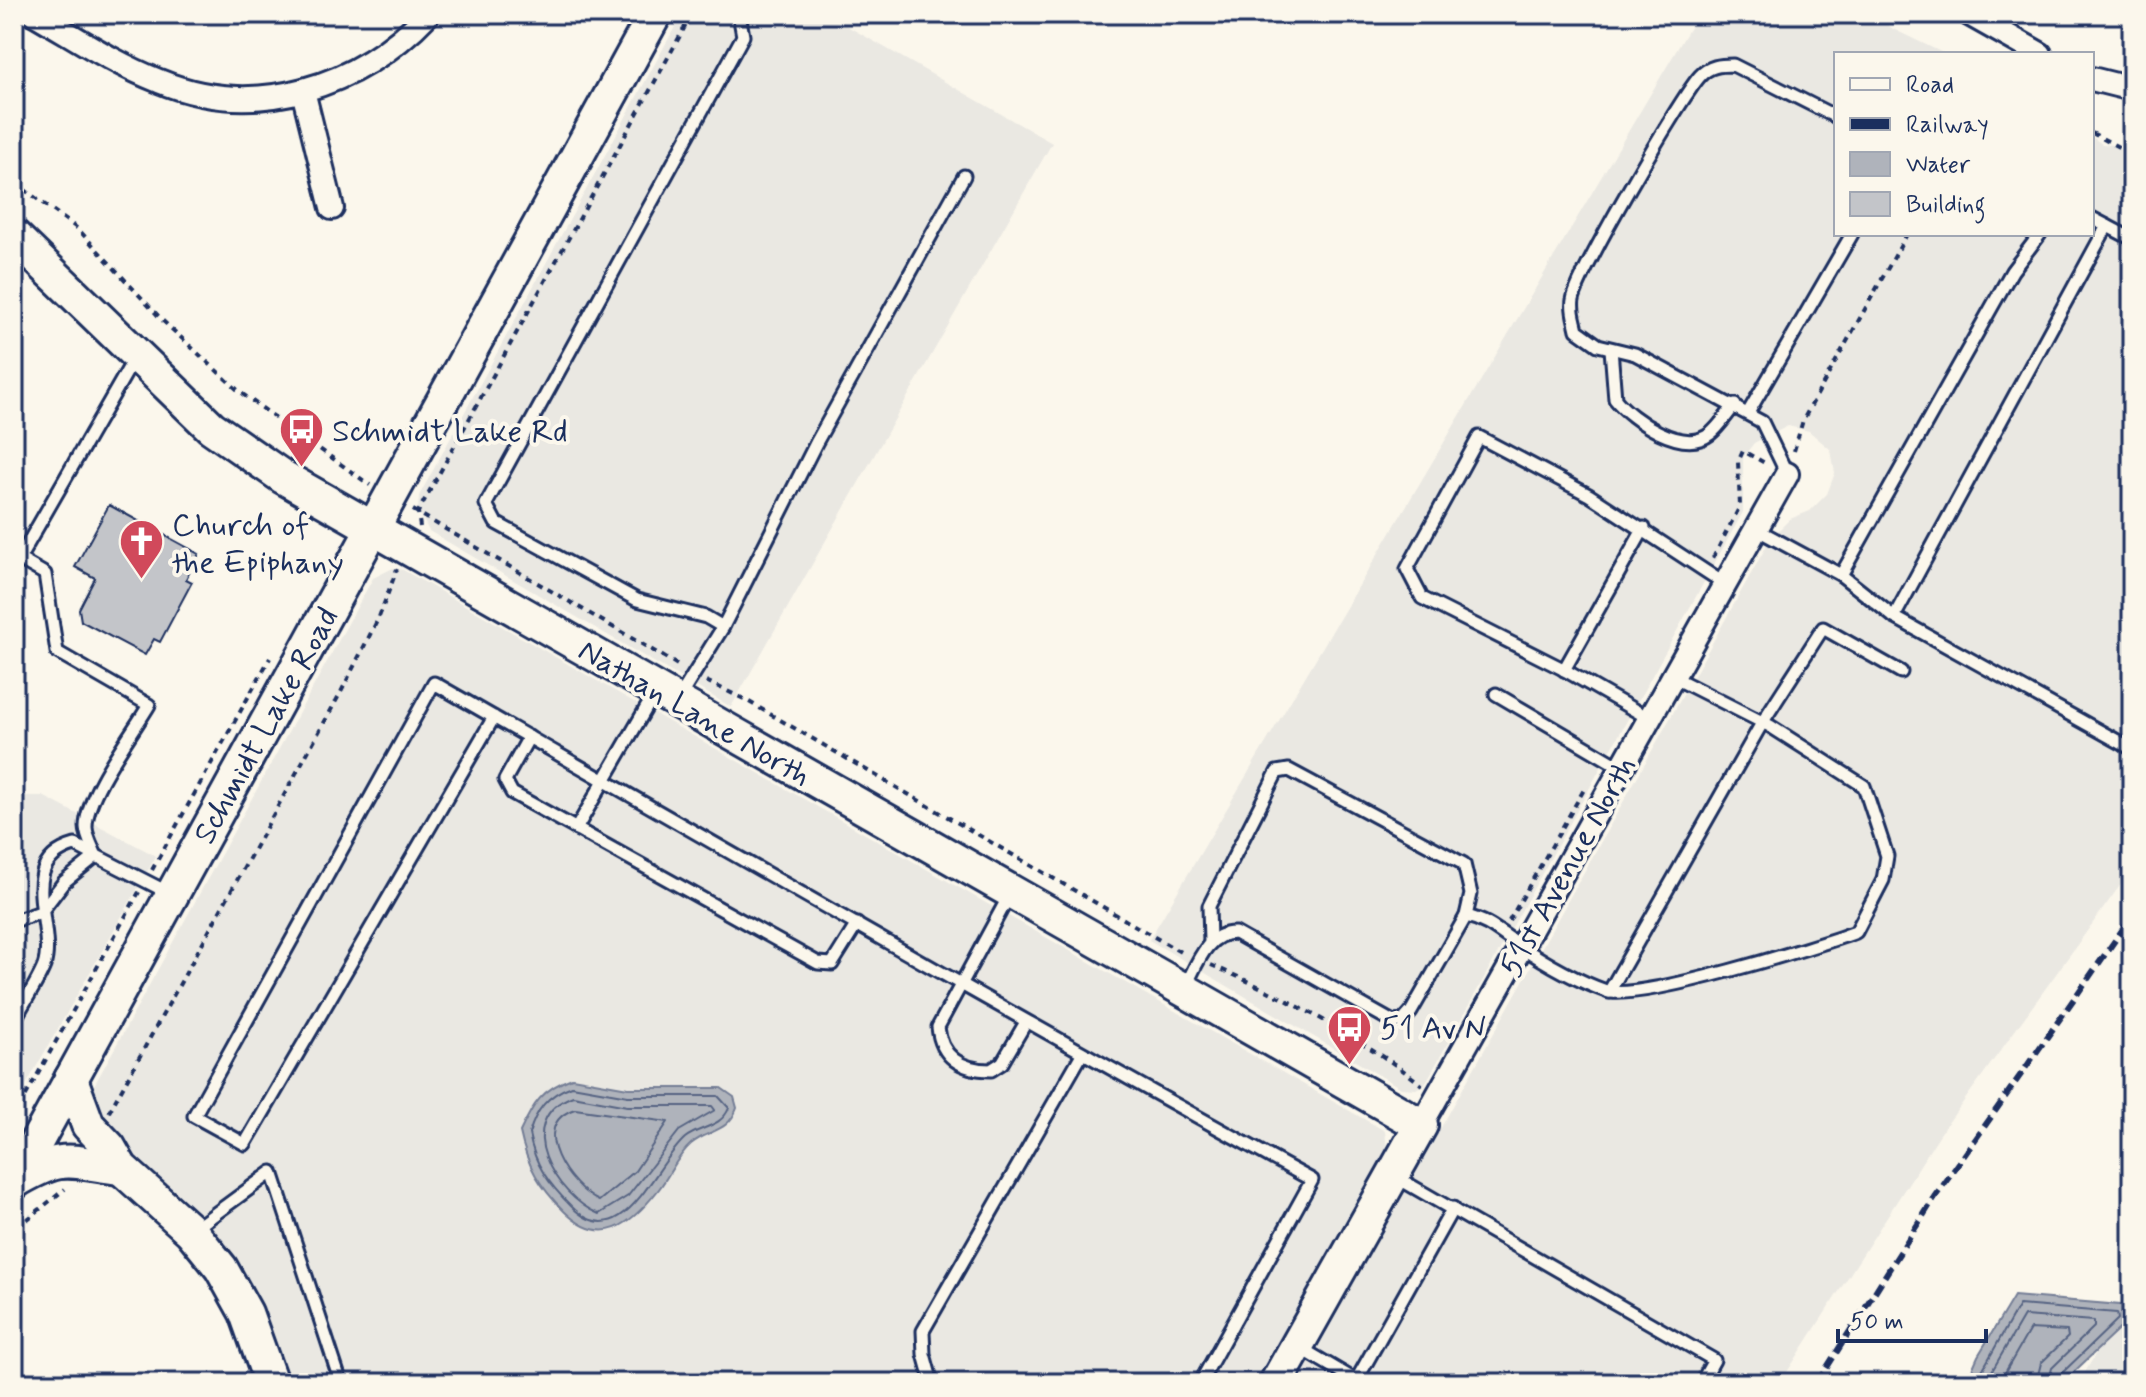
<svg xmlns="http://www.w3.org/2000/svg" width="2146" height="1397" font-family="Mynerve,sans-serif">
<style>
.built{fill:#eae8e2}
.water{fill:#afb3bb;stroke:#747e96;stroke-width:2}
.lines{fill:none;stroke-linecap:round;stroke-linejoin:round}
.shore{stroke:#566483;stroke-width:2}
.building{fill:#c3c5c9;stroke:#1b2f5e;stroke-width:2}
.lane-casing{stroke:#1b2f5e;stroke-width:17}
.street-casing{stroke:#1b2f5e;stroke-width:28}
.secondary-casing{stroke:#1b2f5e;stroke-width:38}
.path{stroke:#1b2f5e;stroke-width:4;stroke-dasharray:6 6;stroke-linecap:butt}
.lane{stroke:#fbf7ec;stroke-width:11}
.street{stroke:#fbf7ec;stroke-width:22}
.secondary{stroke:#fbf7ec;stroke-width:32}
.rail{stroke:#1b2f5e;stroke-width:6;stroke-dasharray:12 6;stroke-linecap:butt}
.labels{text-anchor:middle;stroke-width:8;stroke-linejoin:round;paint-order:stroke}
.poi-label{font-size:32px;fill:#1b2f5e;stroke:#fbf7ec;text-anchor:start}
.street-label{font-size:32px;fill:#1b2f5e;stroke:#fbf7ec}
</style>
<rect width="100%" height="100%" fill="#fbf7ec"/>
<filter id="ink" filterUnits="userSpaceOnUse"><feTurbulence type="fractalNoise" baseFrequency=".0125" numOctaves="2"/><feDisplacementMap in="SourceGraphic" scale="16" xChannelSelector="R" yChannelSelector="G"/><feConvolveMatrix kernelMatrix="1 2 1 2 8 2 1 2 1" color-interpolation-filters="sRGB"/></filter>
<g filter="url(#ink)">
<g class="built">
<polygon points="682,14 826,14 1052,143 731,707 429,531 418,509 419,496"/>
<polygon points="1698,14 1873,14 1893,29 1945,54 1836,54 1836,234 2092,234 2092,137 2102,144 2132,147 2132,869 1940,1134 1780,1383 1298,1383 1771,538 1790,519 1810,511 1827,494 1835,473 1831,450 1809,431 1788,426 1754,443 1743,457 1743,512 1425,1084 1416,1089 1401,1088 1149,940"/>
<polygon points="393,568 403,570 1385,1131 1387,1151 1257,1383 286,1383 95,1122 90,1093 373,578"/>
<polygon points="14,796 43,796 156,856 14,1106"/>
<polygon points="2132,1290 2132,1383 2079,1383"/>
</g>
<g class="water">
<path d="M572,1078L628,1088H721L734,1097L737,1108C728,1133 709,1129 691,1144C677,1156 670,1175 659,1189C630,1226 602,1249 564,1211C540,1187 527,1166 520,1132C533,1104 542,1089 572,1078Z"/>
<polygon points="2014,1296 2132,1306 2132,1317 2062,1383 1966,1383 1978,1356"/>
</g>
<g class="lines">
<g class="shore">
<path d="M572,1086L628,1096H718L729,1108C721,1128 700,1126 685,1138C653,1166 623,1259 571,1206C549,1184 535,1166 529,1134C536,1110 547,1095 572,1086Z"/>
<path d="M573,1096L627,1106H712L715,1110L679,1131L628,1196L599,1214C555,1196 510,1120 573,1096Z"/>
<path d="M575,1109L668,1122L635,1171L599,1201C570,1188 526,1125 575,1109Z"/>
<polyline points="1975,1383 2019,1305 2117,1313 2118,1319 2061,1374 2058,1383"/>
<polyline points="1985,1383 2024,1316 2094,1321 2094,1327 2052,1368 2048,1383"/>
<polyline points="1999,1383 2030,1329 2067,1331 2068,1337 2041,1363 2036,1383"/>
</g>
</g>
<polygon class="building" points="109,505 199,554 186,579 192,582 160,642 154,639 145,655 81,621 79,609 95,578 75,567"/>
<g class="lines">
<defs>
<g id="lane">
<polyline points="2092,218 2132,239"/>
<path d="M1611,349L1615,399C1632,420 1683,455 1710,434C1720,426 1727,414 1735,405"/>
<polyline points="1748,413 1852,234"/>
<path d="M1787,474L1762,422L1635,354L1598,345L1577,330C1575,320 1571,310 1573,300C1577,275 1680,98 1700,76C1709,66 1720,65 1733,65L1836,117"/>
<polyline points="1756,529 1841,575 1894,617 2132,749"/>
<polyline points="1841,575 2012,271 2040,234"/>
<polyline points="1894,617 2107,226"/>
<polyline points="723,627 706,617 637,600 496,523 486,504 743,36 739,14"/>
<polyline points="1564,670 1644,528"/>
<polyline points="1496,694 1622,768"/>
<polyline points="679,698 723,627 816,443 964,176"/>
<path d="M494,717L245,1144L194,1116L434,683C726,850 1017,1018 1312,1180L1200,1383"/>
<polyline points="1650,719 1561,668 1422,598 1407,569 1479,437 1589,495 1725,584"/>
<polyline points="529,737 505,780 512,793 818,963 832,964 857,924"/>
<polyline points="576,829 656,691"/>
<path d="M96,856C93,848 86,836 86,827C86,794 132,734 149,705L57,652L45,574L19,559L134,359"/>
<path d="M1011,892L938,1027C941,1058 962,1070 991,1070L1002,1063L1026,1022"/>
<polyline points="14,921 41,912 64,882 96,856"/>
<polyline points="1210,942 1209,906 1277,772 1289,770 1464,864 1471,894 1466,916"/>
<path d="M1184,989C1196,967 1206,932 1235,933L1393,1022L1403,1021L1411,1012L1466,916C1489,921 1500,933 1519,945C1544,962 1578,981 1606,991C1638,1002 1818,946 1856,932L1883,880L1887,856L1864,786L1770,726L1673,677"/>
<polyline points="1609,992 1762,723 1823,628 1901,672"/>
<path d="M14,1021C23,1003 37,984 44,966C57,927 13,862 75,845L169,893"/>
<polyline points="1396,1177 1714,1360 1701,1383"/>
<polyline points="193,1230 272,1172 341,1383"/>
<polyline points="1299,1347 1360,1383"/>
<polyline points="1356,1381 1453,1208"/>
<polyline points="932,1383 924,1354 923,1331 1082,1054"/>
</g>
<g id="street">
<path d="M35,14C75,37 115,64 159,81C256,121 359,87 428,14"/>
<polyline points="1969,14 2040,54"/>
<polyline points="2092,79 2132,89"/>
<polyline points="303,91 332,208"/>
<polyline points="1421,1125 1787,474"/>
</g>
<g id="secondary">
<polyline points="14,236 211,427 283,477 1421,1125 1276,1383"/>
<polyline points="71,1079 88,1125 109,1147 121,1168 191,1231 221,1268 246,1313 271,1383"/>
<path d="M14,1182C65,1152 67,1162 121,1168"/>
<polyline points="14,1183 655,14"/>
</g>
</defs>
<use href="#lane" class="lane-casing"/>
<use href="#street" class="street-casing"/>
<use href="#secondary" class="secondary-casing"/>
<g class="path">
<polyline points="2092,133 2132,154"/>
<polyline points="14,182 78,229 163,321 241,393 370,485"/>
<polyline points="1794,451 1803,420 1907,234"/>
<polyline points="413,510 681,667"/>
<polyline points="420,527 418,512 692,14"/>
<polyline points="1713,558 1740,506 1738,462 1743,451 1765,463"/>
<polyline points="706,681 744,699 1184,954"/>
<polyline points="152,870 270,658"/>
<polyline points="1509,921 1586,786"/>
<path d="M1211,965C1276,992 1368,1041 1422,1085"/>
<polyline points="109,1112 341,692 379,617 397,569"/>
<polyline points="14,1117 139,892"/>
<polyline points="14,1240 24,1222 65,1189"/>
</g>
<use href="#lane" class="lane"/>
<use href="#street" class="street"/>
<use href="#secondary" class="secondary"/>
<polyline class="rail" points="1817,1383 1935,1197 2132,916"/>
</g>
</g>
<defs>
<symbol id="bus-pin" viewBox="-11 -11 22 30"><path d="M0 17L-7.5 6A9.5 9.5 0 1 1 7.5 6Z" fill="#d1495b" stroke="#fbf7ec"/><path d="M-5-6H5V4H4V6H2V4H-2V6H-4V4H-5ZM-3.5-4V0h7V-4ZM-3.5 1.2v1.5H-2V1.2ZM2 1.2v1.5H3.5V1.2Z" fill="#fff"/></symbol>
<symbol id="church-pin" viewBox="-11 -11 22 30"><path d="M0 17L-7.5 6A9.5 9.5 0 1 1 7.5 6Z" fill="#d1495b" stroke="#fbf7ec"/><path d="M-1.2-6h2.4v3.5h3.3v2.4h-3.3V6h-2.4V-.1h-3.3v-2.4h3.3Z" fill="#fff"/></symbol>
</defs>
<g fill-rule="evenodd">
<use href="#bus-pin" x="276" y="404" width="51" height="69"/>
<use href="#church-pin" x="116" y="516" width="51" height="69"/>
<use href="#bus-pin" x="1324" y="1002" width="51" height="69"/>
</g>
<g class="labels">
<g class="poi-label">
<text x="332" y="441">Schmidt Lake Rd</text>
<text x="172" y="535">Church of<tspan x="172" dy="37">the Epiphany</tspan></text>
<text x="1380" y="1038">51 Av N</text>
</g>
<g class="street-label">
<text transform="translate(695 712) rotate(30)" y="11">Nathan Lane North</text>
<text transform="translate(265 725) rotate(-61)" y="11">Schmidt Lake Road</text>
<text transform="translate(1567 866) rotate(-61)" y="11">51st Avenue North</text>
</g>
</g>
<rect width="2146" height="1397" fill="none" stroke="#fbf7ec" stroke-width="48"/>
<rect x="24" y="24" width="2098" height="1349" fill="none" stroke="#1b2f5e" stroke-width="3" filter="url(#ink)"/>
<rect x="1834" y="52" width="260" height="184" fill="#fbf7ec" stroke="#a1a7b3" stroke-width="2"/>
<rect x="1850" y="78" width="40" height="12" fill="#fbf7ec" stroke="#a1a7b3" stroke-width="2"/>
<text x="1906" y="92" font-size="24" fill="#1b2f5e">Road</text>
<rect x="1850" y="118" width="40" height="12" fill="#1b2f5e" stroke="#a1a7b3" stroke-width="2"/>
<text x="1906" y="132" font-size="24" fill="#1b2f5e">Railway</text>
<rect x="1850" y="152" width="40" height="24" fill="#afb3bb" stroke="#a1a7b3" stroke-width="2"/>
<text x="1906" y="172" font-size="24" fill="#1b2f5e">Water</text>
<rect x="1850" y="192" width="40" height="24" fill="#c3c5c9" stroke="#a1a7b3" stroke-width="2"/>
<text x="1906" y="212" font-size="24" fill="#1b2f5e">Building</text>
<path d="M1838 1329v12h148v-12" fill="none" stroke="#1b2f5e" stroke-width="4"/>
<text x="1850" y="1329" font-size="24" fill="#1b2f5e" stroke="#fbf7ec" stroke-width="6" paint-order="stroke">50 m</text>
</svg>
